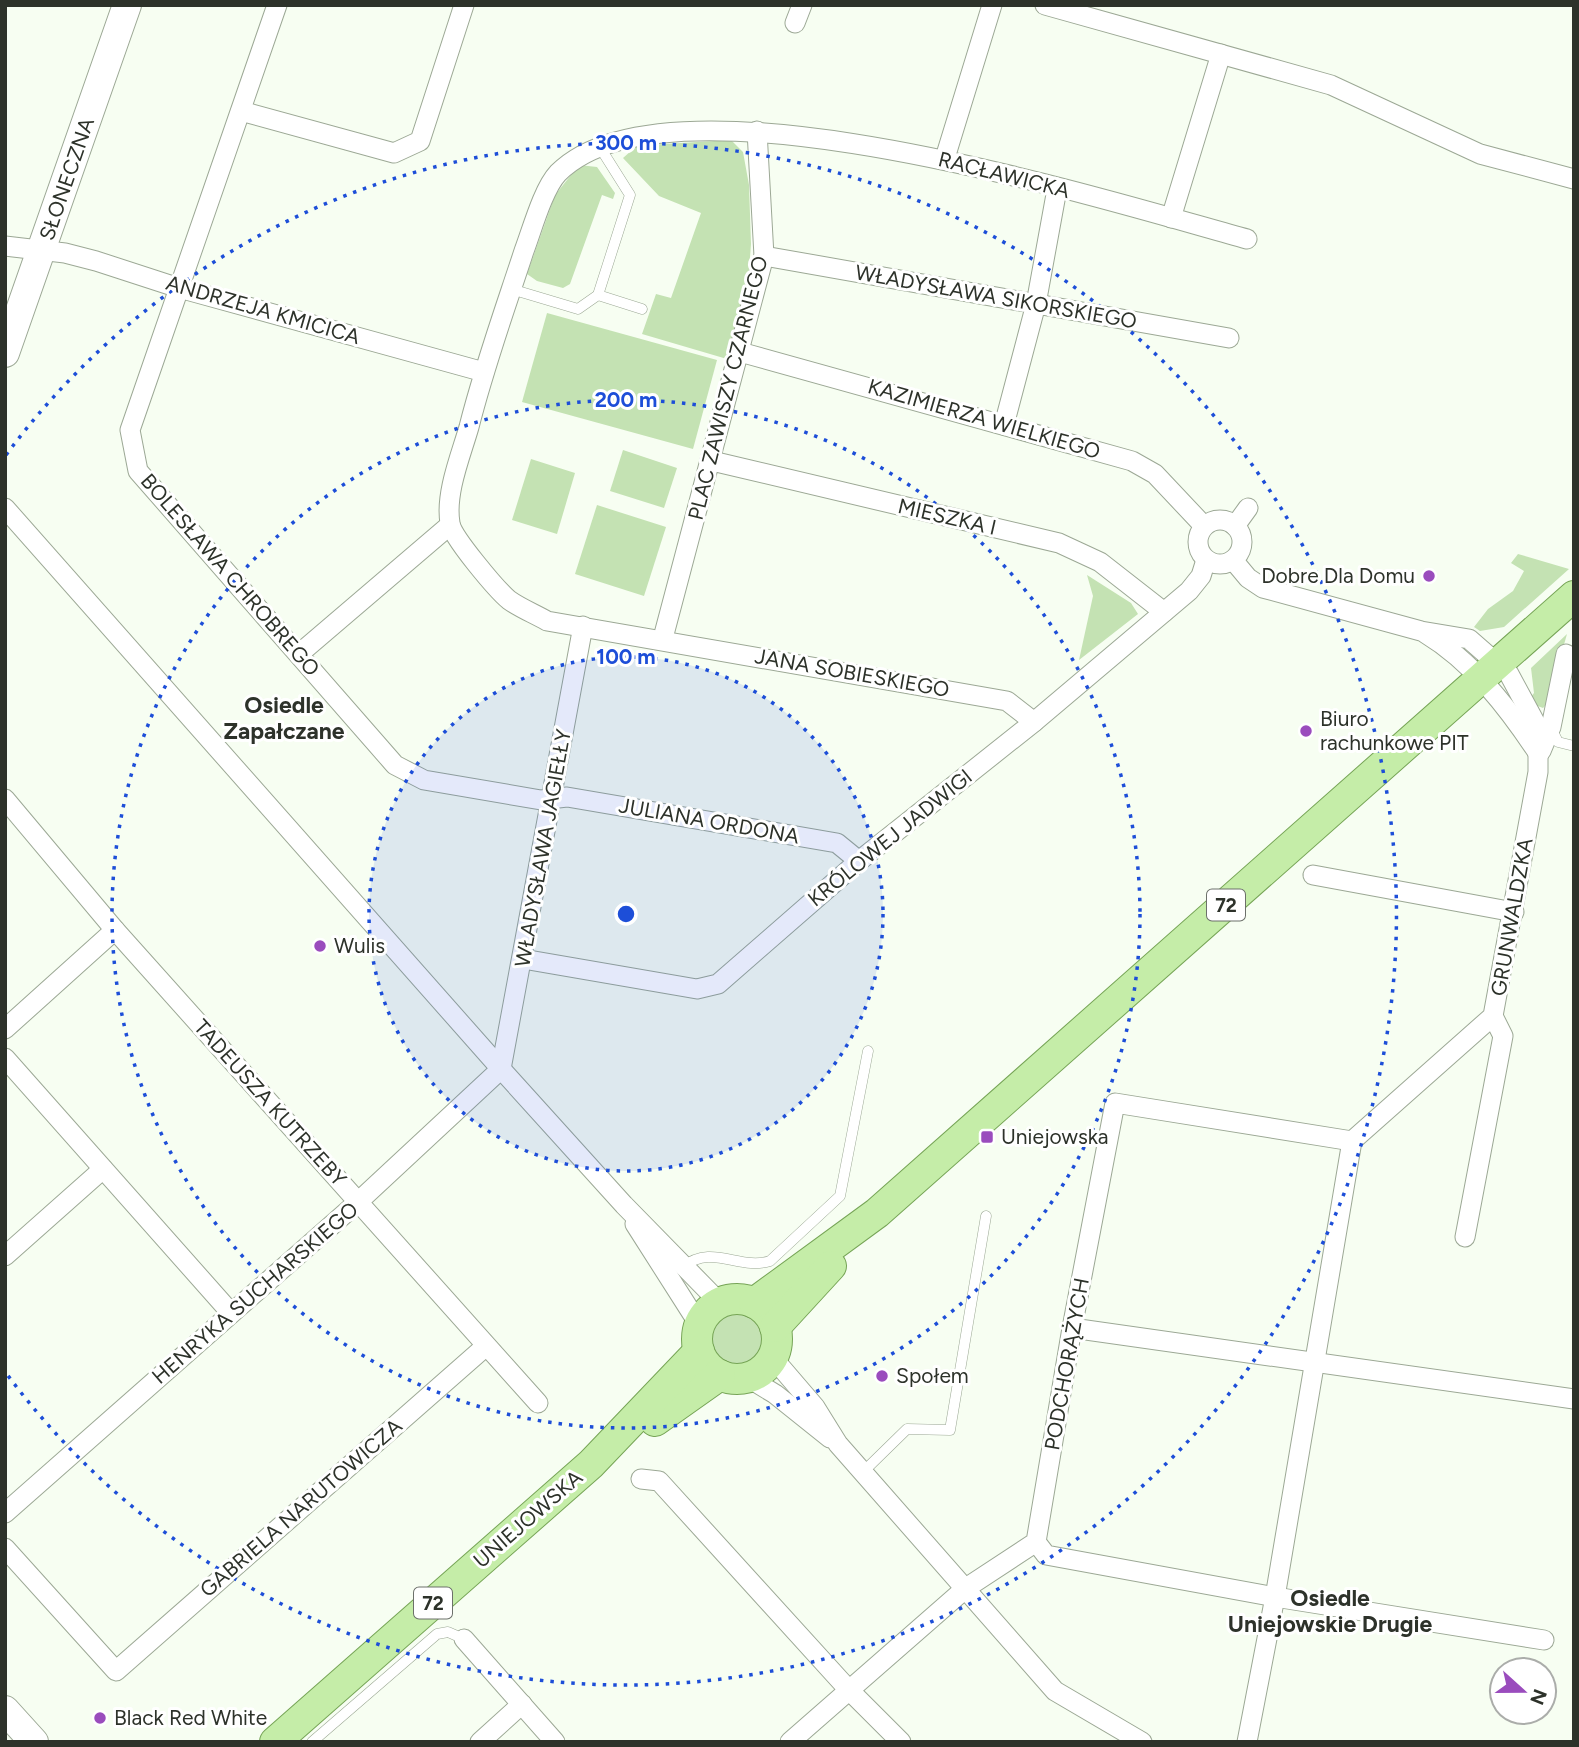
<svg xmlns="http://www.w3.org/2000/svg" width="1579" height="1747" font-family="Figtree,sans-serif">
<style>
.green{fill:#c4e2b3}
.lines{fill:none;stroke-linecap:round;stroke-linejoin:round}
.lane-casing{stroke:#9ca895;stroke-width:11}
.street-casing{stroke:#9ca895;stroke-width:21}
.secondary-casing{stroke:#9ca895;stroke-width:30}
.primary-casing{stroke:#76a456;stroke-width:32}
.lane{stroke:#fff;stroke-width:10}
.street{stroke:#fff;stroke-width:19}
.secondary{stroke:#fff;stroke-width:28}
.primary{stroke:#c5eda8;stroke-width:30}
.ring{fill:none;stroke:#1d4ed8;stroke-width:3.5;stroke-dasharray:3.5 7}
.poi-dot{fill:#9a4cbd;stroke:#fff;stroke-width:2.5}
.labels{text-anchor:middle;stroke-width:6;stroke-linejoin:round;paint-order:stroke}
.shield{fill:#fff;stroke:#6c706a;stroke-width:2}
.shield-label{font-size:19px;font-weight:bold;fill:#2d322a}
.street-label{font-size:21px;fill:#2d322a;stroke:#fff}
.poi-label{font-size:21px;fill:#2d322a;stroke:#fff;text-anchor:start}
.neighbourhood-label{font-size:23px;font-weight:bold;fill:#2d322a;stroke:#fff}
.centre{fill:#1d4ed8;stroke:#fff;stroke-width:3.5}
.ring-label{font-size:21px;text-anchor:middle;font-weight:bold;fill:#1d4ed8;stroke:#fff;stroke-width:6;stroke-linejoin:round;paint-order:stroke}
</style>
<rect width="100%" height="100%" fill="#f7fef2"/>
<g class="green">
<polygon points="731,140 743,152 749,185 751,244 748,283 727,359 642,334 656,294 671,298 701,213 659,196 623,158 631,151 630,146"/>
<polygon points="579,165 597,167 615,193 613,199 602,195 570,284 563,288 537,281 527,274 555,195"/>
<polygon points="547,313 717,360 693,449 522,402"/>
<polygon points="623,450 677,468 664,508 610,491"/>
<polygon points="531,459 575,473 557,534 512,520"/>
<polygon points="597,505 666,527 644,596 575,574"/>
<polygon points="1518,554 1569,569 1504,627 1480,631 1474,627 1488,609 1513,591 1524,571 1511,563"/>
<polygon points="1087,575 1131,603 1138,614 1079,660 1093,596"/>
<polygon points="1567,634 1547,704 1543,708 1535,705 1530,698 1534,693 1531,668"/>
<circle cx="739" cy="1338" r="27"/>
</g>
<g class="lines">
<defs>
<g id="lane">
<polyline points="511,289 578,309 598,295 630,195 601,149"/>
<polyline points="598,295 642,309"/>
<polyline points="1551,728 1558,742 1574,746"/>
<path d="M683,1267C712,1243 740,1271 770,1261L840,1196L868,1051"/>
<polyline points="863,1472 907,1429 950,1430 986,1216"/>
<polyline points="312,1742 437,1634 448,1632 464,1639"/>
</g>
<g id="street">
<polyline points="277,5 130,430 138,471 395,765 424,780 541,800 567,797 837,843 859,861"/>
<polyline points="1045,5 1331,85 1480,154 1574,179"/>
<polyline points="795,23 802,5"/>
<polyline points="241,111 394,153 420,141 464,5"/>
<polyline points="945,158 992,5"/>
<polyline points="1171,218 1221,54"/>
<polyline points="5,246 65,253 96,261 179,288 484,372"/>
<polyline points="764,256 1229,338"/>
<polyline points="740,352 1132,461 1155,474 1204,526"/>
<polyline points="1004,425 1036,304 1057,189"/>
<polyline points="712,461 1059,543 1100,562 1164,612"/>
<polyline points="5,508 501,1069 624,1205 720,1303"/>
<circle cx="1220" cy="542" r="22"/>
<polyline points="1235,526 1248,508"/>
<polyline points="1233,560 1248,578 1263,588 1421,631 1469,639 1509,674 1536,724 1538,735 1538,772 1493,1016 1352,1141"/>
<path d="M1425,633C1473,662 1508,708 1538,753"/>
<polyline points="663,638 764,256 757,131"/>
<polyline points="299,654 450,525"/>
<path d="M1034,722L1007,701L547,621C535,614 520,608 509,600C497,590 452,537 450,523C445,493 461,455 469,427C484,367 505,309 524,251C532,230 543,189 558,173C668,62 1108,201 1247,239"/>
<polyline points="1541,751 1551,727 1566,654"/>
<polyline points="5,799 115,930 538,1403"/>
<polyline points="1313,875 1514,912"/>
<polyline points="523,959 697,989 718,984 859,861 1034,722 1189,591 1201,576 1206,560"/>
<polyline points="5,1029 115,930"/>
<polyline points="5,1058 231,1313"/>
<polyline points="501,1069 583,626"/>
<polyline points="635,1224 700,1326"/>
<polyline points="1465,1237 1503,1036 1493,1016"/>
<polyline points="5,1256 103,1169"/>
<polyline points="1072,1328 1574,1399"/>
<polyline points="775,1353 779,1365 815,1407 838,1444 1055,1691 1142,1742"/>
<polyline points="747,1377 775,1394 830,1438"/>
<polyline points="641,1479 659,1481 848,1689 901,1742"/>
<polyline points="5,1513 358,1202 501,1069"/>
<polyline points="1036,1542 1046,1555 1275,1597 1544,1640"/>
<polyline points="5,1548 116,1671 486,1346"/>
<polyline points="464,1639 555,1742"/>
<polyline points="480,1742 522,1704"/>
<polyline points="790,1742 966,1588 1036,1542 1072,1328 1115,1103 1352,1141"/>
<polyline points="1247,1742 1275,1597 1352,1141"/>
</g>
<g id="secondary">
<polyline points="5,353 127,5"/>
<polyline points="5,1710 34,1742"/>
</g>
<g id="primary">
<circle cx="737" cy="1339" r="40"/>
<polyline points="754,1303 877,1213 1574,596"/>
<polyline points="775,1327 831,1266"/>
<polyline points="655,1421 720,1375"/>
<polyline points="275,1742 591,1464 699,1351"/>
</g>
</defs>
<use href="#lane" class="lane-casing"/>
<use href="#street" class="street-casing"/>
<use href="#secondary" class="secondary-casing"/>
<use href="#primary" class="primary-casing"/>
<use href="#lane" class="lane"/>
<use href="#street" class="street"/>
<use href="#secondary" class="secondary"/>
<use href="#primary" class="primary"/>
</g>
<circle cx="626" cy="914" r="257" fill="#1d4ed8" fill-opacity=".12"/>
<g class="ring">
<circle cx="626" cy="914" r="257"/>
<circle cx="626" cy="914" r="514"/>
<path d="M6 455A771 771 0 1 1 6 1373"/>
</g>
<g class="poi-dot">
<circle cx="1429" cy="576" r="7"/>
<circle cx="1306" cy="731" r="7"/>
<circle cx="320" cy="946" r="7"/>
<rect x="980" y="1130" width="14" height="14" rx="3.5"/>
<circle cx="882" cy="1376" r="7"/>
<circle cx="100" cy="1718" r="7"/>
</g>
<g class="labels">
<g class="shield">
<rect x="1207" y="889.5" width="38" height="31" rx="5"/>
<rect x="414" y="1587.5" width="38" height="31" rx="5"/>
</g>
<g class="shield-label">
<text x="1226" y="912">72</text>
<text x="433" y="1610">72</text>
</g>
<g class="street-label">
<text transform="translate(1004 175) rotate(14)" y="7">RACŁAWICKA</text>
<text transform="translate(67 179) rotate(-71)" y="7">SŁONECZNA</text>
<text transform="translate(996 297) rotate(10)" y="7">WŁADYSŁAWA SIKORSKIEGO</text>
<text transform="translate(263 310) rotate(16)" y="7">ANDRZEJA KMICICA</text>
<text transform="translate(728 388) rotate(-76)" y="7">PLAC ZAWISZY CZARNEGO</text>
<text transform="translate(984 419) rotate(16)" y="7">KAZIMIERZA WIELKIEGO</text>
<text transform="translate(947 517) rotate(13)" y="7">MIESZKA I</text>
<text transform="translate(230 575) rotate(49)" y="7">BOLESŁAWA CHROBREGO</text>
<text transform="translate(852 673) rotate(10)" y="7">JANA SOBIESKIEGO</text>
<text transform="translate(709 821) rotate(10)" y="7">JULIANA ORDONA</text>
<text transform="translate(890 838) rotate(-39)" y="7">KRÓLOWEJ JADWIGI</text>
<text transform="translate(543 848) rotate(-80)" y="7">WŁADYSŁAWA JAGIEŁŁY</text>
<text transform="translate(1512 917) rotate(-80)" y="7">GRUNWALDZKA</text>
<text transform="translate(270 1103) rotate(48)" y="7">TADEUSZA KUTRZEBY</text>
<text transform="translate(255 1293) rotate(-41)" y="7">HENRYKA SUCHARSKIEGO</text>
<text transform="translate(1067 1364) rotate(-80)" y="7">PODCHORĄŻYCH</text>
<text transform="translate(301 1508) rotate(-41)" y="7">GABRIELA NARUTOWICZA</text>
<text transform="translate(528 1519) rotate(-41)" y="7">UNIEJOWSKA</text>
</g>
<g class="poi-label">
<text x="1415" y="583" text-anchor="end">Dobre Dla Domu</text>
<text x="1320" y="726">Biuro<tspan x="1320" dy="24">rachunkowe PIT</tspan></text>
<text x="334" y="953">Wulis</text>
<text x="1001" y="1144">Uniejowska</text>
<text x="896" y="1383">Społem</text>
<text x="114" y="1725">Black Red White</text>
</g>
<g class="neighbourhood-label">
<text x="284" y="713">Osiedle<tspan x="284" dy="26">Zapałczane</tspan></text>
<text x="1330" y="1606">Osiedle<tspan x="1330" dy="26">Uniejowskie Drugie</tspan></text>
</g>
</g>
<circle cx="626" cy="914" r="10" class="centre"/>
<g class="ring-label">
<text x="626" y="150">300 m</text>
<text x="626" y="407">200 m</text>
<text x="626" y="664">100 m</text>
</g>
<rect width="1579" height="1747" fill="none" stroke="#2d322a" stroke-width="14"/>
<g transform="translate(1523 1691) rotate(111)"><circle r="33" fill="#ffffff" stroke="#abadaa" stroke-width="2"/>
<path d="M0-5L12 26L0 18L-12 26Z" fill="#9a4cbd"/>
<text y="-10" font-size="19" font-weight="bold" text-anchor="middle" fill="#2d322a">N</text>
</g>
</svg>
